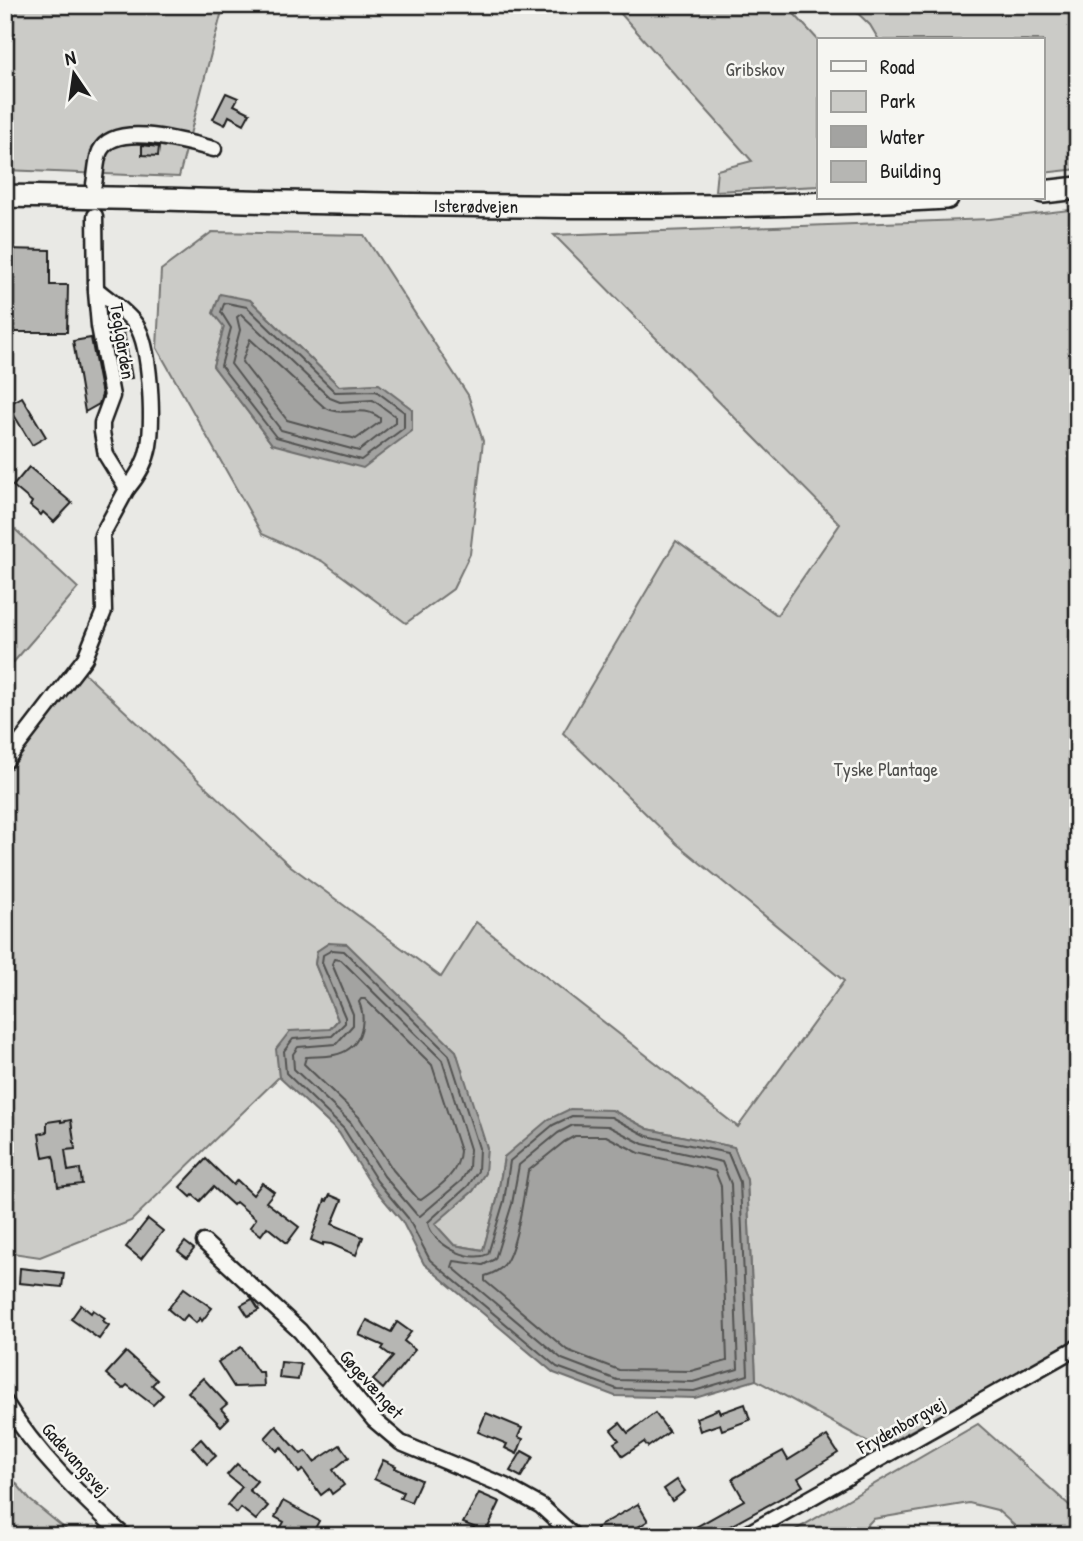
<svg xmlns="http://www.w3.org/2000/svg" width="1083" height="1541" font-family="'Patrick Hand',sans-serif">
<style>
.green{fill:#cbcbc7;stroke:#747472;stroke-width:2;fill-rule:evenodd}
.water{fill:#a3a3a1;stroke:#6d6d6c;stroke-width:2}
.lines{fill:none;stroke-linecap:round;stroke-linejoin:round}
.shore{stroke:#525251;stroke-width:2}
.building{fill:#b6b6b3;stroke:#1c1c1c;stroke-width:2}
.minor-casing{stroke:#1c1c1c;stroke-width:19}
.highway-casing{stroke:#1c1c1c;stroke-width:26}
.minor{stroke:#f6f6f2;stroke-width:14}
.highway{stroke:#f6f6f2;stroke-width:21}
.labels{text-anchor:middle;stroke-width:5;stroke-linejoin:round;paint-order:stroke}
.park-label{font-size:19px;fill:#51514f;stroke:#f6f6f2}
.street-label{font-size:19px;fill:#1c1c1c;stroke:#f6f6f2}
</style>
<rect width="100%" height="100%" fill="#e9e9e5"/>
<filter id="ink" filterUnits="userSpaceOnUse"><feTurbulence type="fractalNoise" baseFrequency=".0143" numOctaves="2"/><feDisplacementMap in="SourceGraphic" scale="14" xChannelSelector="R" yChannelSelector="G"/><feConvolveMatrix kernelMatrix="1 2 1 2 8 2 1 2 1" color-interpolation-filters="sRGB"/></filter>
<g filter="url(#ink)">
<g class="green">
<polygon points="5,5 228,5 222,11 179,177 5,170"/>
<polygon points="613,5 786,5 819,41 819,186 715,191 717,170 752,161"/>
<polygon points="849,5 1078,5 1078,169 1043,173 1043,40 879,40 870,25"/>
<polygon points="1078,209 1078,1341 879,1448 756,1380 747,1180 734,1147 648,1129 612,1110 504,1157 497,1200 483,1250 454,1245 434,1224 473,1191 485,1173 469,1096 456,1051 329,943 317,951 315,964 338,1020 330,1029 277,1049 279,1077 131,1221 40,1257 5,1252 5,770 80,669 288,864 441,977 476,922 738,1127 844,981 677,844 563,733 676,541 777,615 840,524 554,235 990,219"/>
<path d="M212,232L364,235L468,395L483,441L470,554L453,589L406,623L322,561L262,534L157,348L161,270ZM250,300L339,386L379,384L272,444L213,366L224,327Z"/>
<polygon points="5,520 78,588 5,672"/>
<polygon points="978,1424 1078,1513 1078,1536 1020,1536 1015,1526 997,1510 969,1503 873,1519 857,1536 785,1536"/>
<polygon points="5,1470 30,1500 74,1536 5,1536"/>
</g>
<g class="water">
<polygon points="220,294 250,300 339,386 379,384 412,409 412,431 363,468 272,444 213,366 224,327 213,313"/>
<polygon points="329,943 347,944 456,1051 487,1148 485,1173 473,1191 435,1224 454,1245 483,1250 497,1200 504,1157 549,1119 570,1109 612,1110 648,1129 734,1147 747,1180 756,1380 695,1398 615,1396 554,1373 424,1264 402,1221 372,1186 339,1133 279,1077 276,1049 290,1031 330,1029 338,1020 315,964 317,951"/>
</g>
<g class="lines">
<g class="shore">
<polygon points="227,303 247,307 335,392 376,391 404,412 404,428 361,460 276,437 221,366 231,328 221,312 224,304"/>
<polygon points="241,314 330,398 340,402 373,400 395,416 395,423 359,451 281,430 231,364 240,330 237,317"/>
<path d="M250,339L324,407C344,419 361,403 380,418V422L356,439L287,420L242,362Z"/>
<path d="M332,950L344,951L449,1055L479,1148L478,1171L468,1186L428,1222C430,1243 470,1264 488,1254L504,1201L510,1161L553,1125L572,1116L611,1117L647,1136L728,1153L740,1182L748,1375L694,1391L617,1389L557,1367L430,1260L408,1218L377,1181L344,1129L286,1073L284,1051L293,1039L332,1036L345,1023V1017L322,963L323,955Z"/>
<polygon points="334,959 341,960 442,1060 470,1149 469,1168 461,1181 420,1216 417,1215 384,1176 351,1123 294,1069 293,1054 298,1047 336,1044 353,1025 353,1014 332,964"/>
<path d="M361,999H365L432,1065L460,1151C459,1174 439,1187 421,1200L418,1199L393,1170L359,1117L304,1064L306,1057C315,1056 325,1057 334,1055C360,1050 368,1024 359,1002Z"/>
<polygon points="573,1125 608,1126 643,1144 722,1162 731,1184 738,1369 693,1382 617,1380 562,1359 452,1267 454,1261 483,1265 495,1259 512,1204 519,1165 558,1133"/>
<path d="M575,1136H606L639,1153L715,1171L721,1186L727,1361L691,1371L619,1370L567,1350L485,1281V1276C492,1274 499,1271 504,1265C517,1248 524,1193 528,1171L564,1142Z"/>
</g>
</g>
<g class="building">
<polygon points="226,93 238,98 234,105 250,113 244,124 229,116 225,125 213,119"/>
<polygon points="142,145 159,147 158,156 142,155"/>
<polygon points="5,249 50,250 50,285 68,285 67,332 5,332"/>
<polygon points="124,332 132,378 119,380 110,335"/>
<polygon points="91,338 102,395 99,404 85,412 73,341"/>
<polygon points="22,397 46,437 32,445 8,405"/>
<polygon points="29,467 72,503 54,522 43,512 41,515 30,506 32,502 13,486"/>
<polygon points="61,1120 61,1122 71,1120 75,1149 65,1150 68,1171 80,1169 82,1184 58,1187 54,1159 53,1156 43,1158 39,1134 47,1132 47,1122"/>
<polygon points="206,1159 233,1185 237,1180 253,1195 262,1183 274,1192 266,1202 299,1227 287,1243 267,1227 261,1235 250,1227 256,1219 236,1202 233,1205 213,1187 200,1201 193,1195 191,1197 180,1187"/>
<polygon points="330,1195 342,1200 332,1224 363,1237 356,1255 331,1244 323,1243 323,1245 311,1240 325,1200 327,1201"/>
<polygon points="148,1219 163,1231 141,1259 126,1247"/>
<polygon points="185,1242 194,1249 187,1258 178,1251"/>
<polygon points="20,1268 64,1273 62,1287 19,1283"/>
<polygon points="184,1288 212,1308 202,1321 200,1318 196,1323 187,1315 182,1321 168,1309"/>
<polygon points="252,1299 259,1310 248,1316 241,1305"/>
<polygon points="81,1305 91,1313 93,1310 105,1318 103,1321 109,1325 99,1339 71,1319"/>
<polygon points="367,1320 391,1332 397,1322 411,1332 404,1341 415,1350 383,1389 373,1380 393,1357 382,1349 384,1346 359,1335"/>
<polygon points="241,1347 258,1372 263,1372 264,1386 234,1387 218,1362"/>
<polygon points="126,1352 157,1380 152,1385 163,1395 153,1405 127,1385 123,1389 106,1374"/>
<polygon points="281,1362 301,1364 298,1380 279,1378"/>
<polygon points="203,1378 227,1404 221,1409 229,1418 221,1426 188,1392"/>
<polygon points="745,1404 750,1420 722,1430 720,1424 700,1431 696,1418 718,1409 720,1413"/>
<polygon points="486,1413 522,1428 518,1437 523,1439 517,1454 505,1448 507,1444 478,1432"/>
<polygon points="655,1413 669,1432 648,1447 644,1442 623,1456 614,1443 619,1440 611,1430 620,1423 628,1433"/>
<polygon points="276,1426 301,1454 306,1451 314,1462 340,1445 349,1457 333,1470 344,1485 332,1494 329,1489 321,1495 303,1470 299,1473 281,1447 277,1451 265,1438"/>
<polygon points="827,1436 838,1453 798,1478 803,1486 712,1536 680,1536 744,1500 732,1479 783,1451 788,1460"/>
<polygon points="201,1439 216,1456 207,1464 192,1447"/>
<polygon points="522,1451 533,1457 521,1477 510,1471"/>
<polygon points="383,1460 396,1466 395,1468 421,1480 411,1502 400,1498 403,1492 374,1479"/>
<polygon points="237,1464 257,1481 249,1490 268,1506 256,1520 241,1508 237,1513 227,1505 242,1487 227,1475"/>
<polygon points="677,1480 685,1491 672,1501 664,1489"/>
<polygon points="479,1493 500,1502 484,1536 470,1536 474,1527 463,1523"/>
<polygon points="283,1501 319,1521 311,1536 276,1536 284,1522 275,1517"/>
<polygon points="638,1504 648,1521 623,1536 601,1536 596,1528"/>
</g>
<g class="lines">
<defs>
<g id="minor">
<path d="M94,184C96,174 96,160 100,151C115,120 189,143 214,149"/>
<path d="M96,289C109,300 126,311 136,325C151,346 153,420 149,446C146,463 138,476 127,489"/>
<polyline points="5,762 85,658 104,611 102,535 127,489 106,455 102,432 102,423 112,396 99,326 96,292 95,216"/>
<polyline points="204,1242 300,1331 374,1420 401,1443 505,1486 541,1506 574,1536"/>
<path d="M5,1402C37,1454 80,1495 124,1536"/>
<polyline points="743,1536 1078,1347"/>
</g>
<g id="highway">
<polyline points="1043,192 1078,188"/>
<path id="s1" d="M5,196C319,201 634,216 947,198"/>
</g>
</defs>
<use href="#minor" class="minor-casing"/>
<use href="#highway" class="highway-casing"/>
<use href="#minor" class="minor"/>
<use href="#highway" class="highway"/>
</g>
</g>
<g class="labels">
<g class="park-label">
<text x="755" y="76">Gribskov</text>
<text x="886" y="776">Tyske Plantage</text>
</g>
<g class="street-label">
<text dy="7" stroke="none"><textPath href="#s1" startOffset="471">Isterødvejen</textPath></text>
<text transform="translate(123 341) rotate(81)" y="7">Teglgården</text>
<text transform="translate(372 1384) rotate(48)" y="7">Gøgevænget</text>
<text transform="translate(901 1425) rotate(-29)" y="7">Frydenborgvej</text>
<text transform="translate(76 1459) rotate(48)" y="7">Gadevangsvej</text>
</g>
</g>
<rect width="1083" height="1541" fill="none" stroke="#f6f6f2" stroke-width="28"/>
<rect x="14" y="14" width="1055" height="1513" fill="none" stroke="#1c1c1c" stroke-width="2.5" filter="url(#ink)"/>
<rect x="817" y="38" width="228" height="161" fill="#f6f6f2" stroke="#9f9f9c" stroke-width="2"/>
<rect x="831" y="61" width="35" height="10" fill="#f6f6f2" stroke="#9f9f9c" stroke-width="2"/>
<text x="880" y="74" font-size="21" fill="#1c1c1c">Road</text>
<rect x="831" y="91" width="35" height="21" fill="#cbcbc7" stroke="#9f9f9c" stroke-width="2"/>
<text x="880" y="108" font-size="21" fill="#1c1c1c">Park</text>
<rect x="831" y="126" width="35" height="21" fill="#a3a3a1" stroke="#9f9f9c" stroke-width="2"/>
<text x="880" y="144" font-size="21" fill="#1c1c1c">Water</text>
<rect x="831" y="161" width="35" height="21" fill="#b6b6b3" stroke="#9f9f9c" stroke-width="2"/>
<text x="880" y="178" font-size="21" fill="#1c1c1c">Building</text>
<g transform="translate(74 74) rotate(347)" stroke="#f6f6f2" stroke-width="5" paint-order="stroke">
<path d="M0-5L12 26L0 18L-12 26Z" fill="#1c1c1c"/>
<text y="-10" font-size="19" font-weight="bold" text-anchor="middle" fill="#1c1c1c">N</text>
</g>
</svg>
